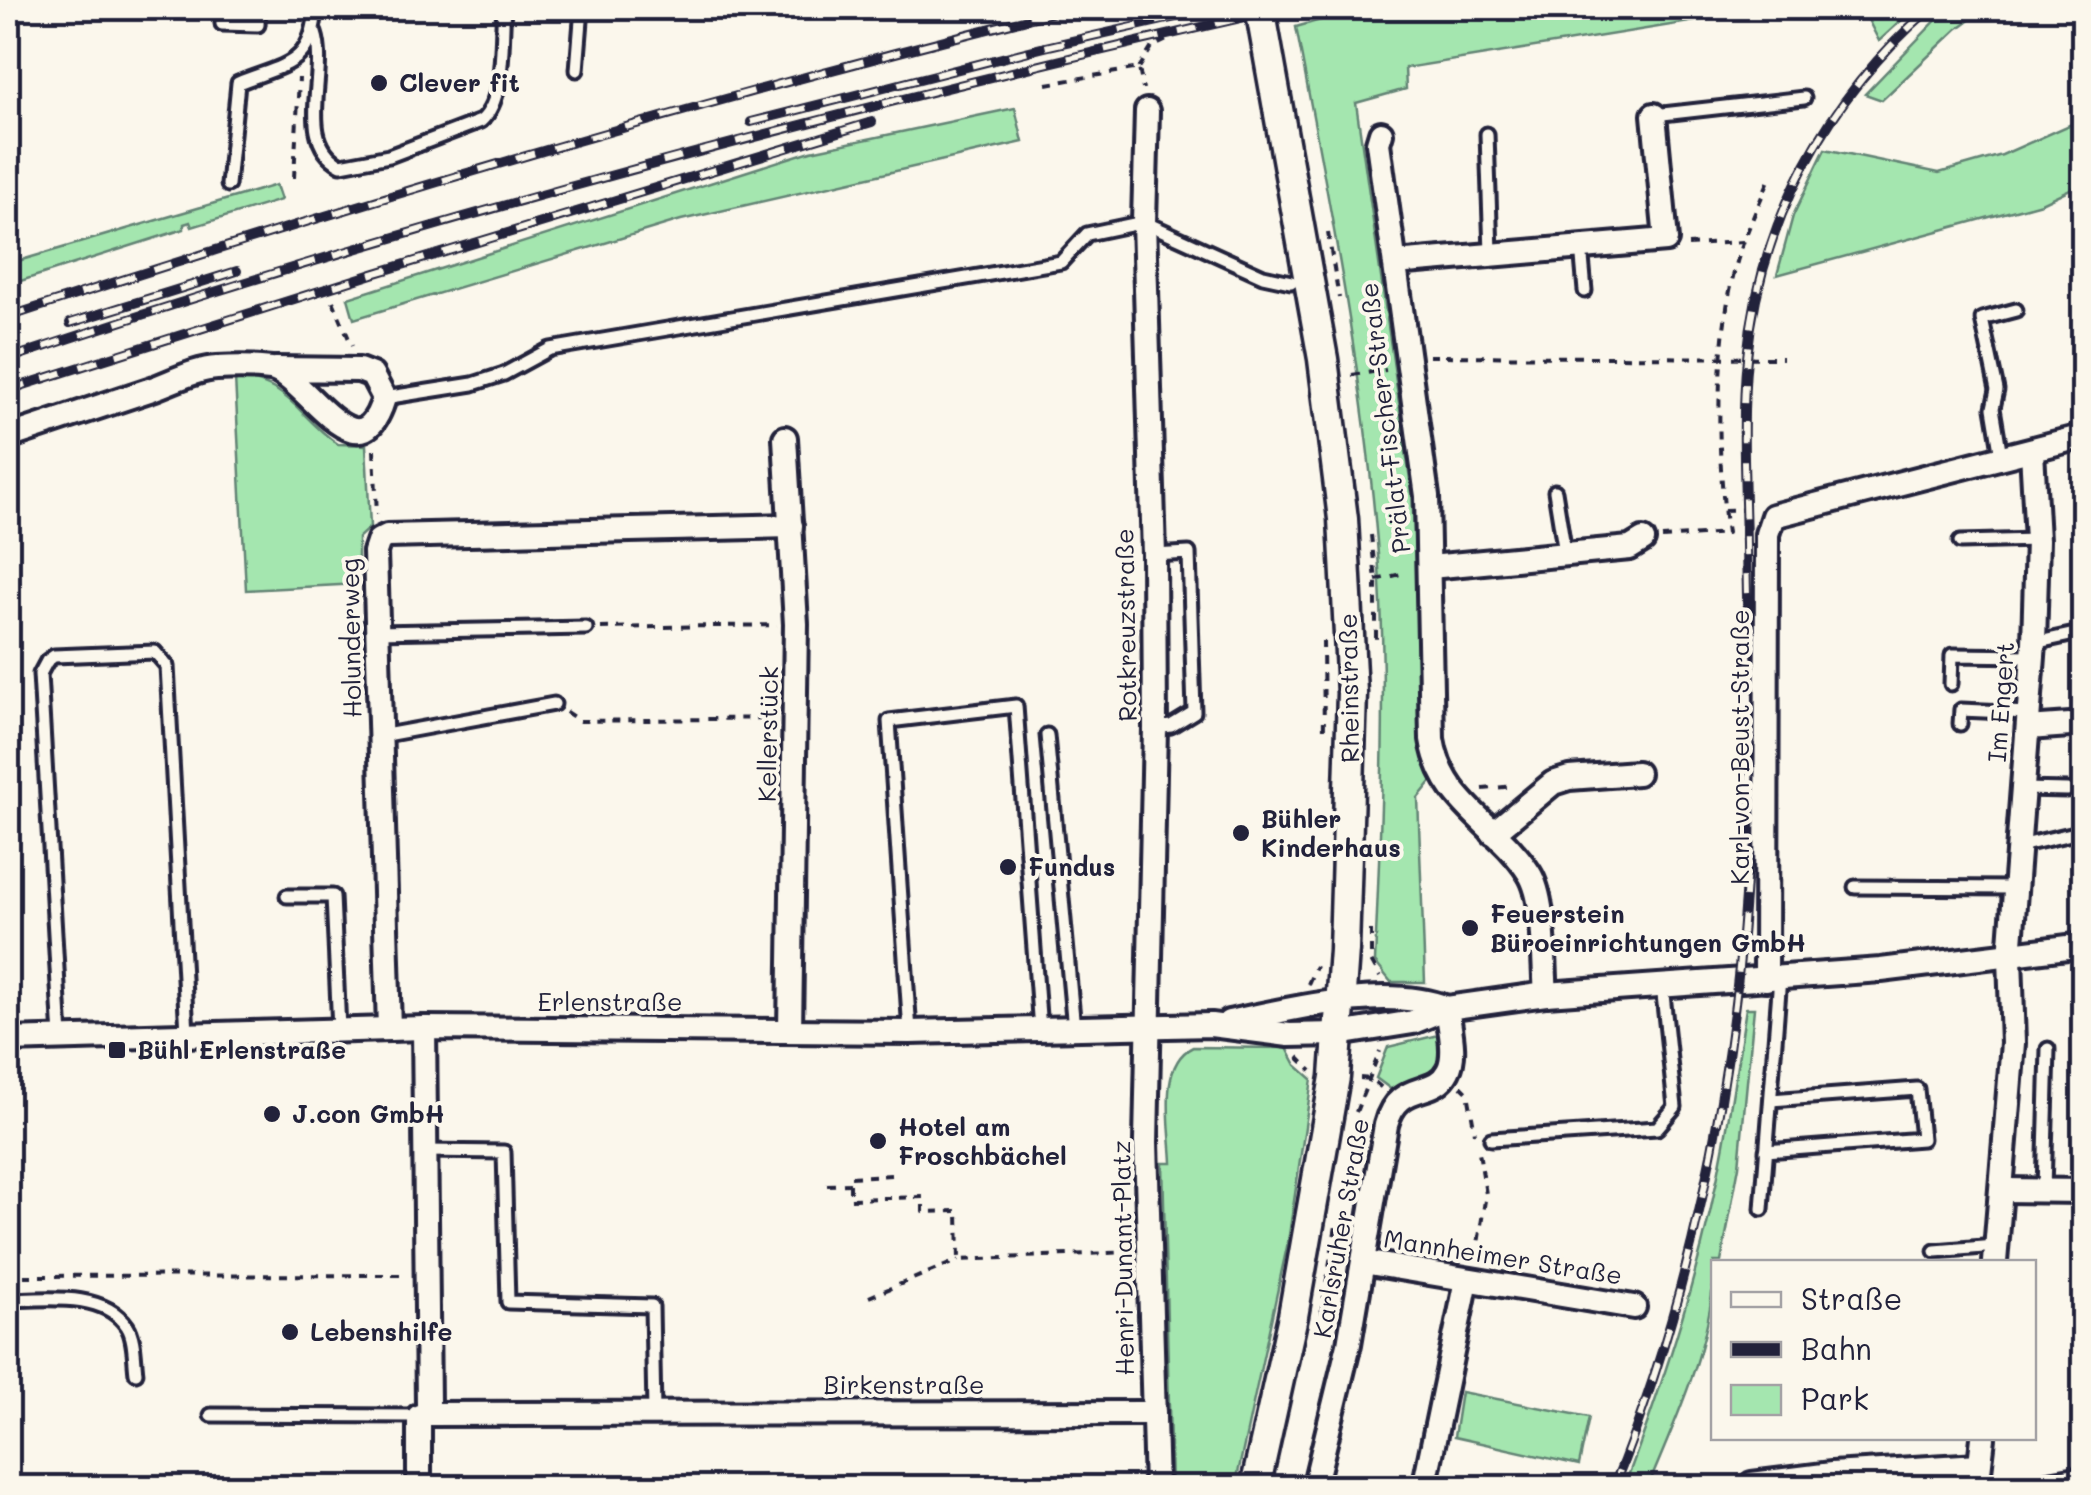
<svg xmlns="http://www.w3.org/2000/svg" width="2091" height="1495" font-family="Mali,sans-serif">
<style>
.green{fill:#a4e6af;stroke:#638475;stroke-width:2.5}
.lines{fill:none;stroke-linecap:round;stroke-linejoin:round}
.service-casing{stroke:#22223b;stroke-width:19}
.minor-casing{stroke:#22223b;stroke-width:30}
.tertiary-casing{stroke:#22223b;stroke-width:35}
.path{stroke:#22223b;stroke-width:4;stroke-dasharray:8 8;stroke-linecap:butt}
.service{stroke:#fbf7ec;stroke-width:11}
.minor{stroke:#fbf7ec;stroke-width:22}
.tertiary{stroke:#fbf7ec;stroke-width:28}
.rail-casing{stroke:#22223b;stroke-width:10}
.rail{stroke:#fbf7ec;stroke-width:6;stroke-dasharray:19;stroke-linecap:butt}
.poi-dot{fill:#22223b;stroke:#fbf7ec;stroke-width:4}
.labels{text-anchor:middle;stroke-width:8;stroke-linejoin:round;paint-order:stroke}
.poi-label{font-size:25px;font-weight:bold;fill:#22223b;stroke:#fbf7ec;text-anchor:start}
.street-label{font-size:25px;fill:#22223b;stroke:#fbf7ec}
</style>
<rect width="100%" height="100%" fill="#fbf7ec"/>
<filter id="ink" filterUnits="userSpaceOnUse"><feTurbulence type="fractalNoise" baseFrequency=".01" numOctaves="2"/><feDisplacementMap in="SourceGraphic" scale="20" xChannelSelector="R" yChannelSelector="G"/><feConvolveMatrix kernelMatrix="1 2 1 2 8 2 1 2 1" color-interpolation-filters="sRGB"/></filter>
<g filter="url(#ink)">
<g class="green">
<path d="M1363,8H1776L1405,68L1406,89L1356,103L1412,493L1426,758L1435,777L1418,798L1425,982H1391L1375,962C1380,836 1387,708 1380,582C1368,396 1331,210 1296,27Z"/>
<polygon points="1862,8 1915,8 1879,41"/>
<polygon points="1948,8 1986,8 1957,29 1882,100 1865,94"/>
<polygon points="1015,108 1023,142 681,220 354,319 348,298 811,151"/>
<polygon points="2083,119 2083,183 2041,203 1777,275 1793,216 1825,149 1939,173 2002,155"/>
<polygon points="276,185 281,200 192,227 190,222 184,224 184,229 8,285 8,264"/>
<path d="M235,378C289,381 298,417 338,444L366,445L370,527L358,538V584L246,590Z"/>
<path d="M1746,1008H1754L1739,1166L1721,1262H1714C1714,1340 1677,1416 1648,1487H1624C1666,1376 1703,1262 1724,1144C1732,1099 1739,1054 1746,1008Z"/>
<path d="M1438,1035C1455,1074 1416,1078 1392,1090L1376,1078L1388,1047Z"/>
<path d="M1193,1047L1287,1048L1296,1065L1312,1079L1288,1242L1235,1487H1171L1163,1163H1172C1171,1128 1157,1064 1193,1047Z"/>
<polygon points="1461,1392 1589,1417 1579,1465 1454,1437"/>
</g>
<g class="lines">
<defs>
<g id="service">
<polyline points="222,8 222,24 258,25 259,8"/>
<path d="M315,33C329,74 294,140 341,165L389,156L481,121C506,99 501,40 504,8"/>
<polyline points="577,70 582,8"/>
<polyline points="1654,115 1804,98"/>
<polyline points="1487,134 1491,253"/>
<path d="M228,185L238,83C285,64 312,66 316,8"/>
<polyline points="1581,246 1585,291"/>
<polyline points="384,398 473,384 504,374 550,349 1061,262 1087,234 1144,222 1263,276 1291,282"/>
<polyline points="2001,456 1993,408 1997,390 1982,319 2016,310"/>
<polyline points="1555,491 1565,553"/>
<polyline points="1960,542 2037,540"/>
<polyline points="1154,555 1189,553 1194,712 1171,726 1156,728"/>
<polyline points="376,632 586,628"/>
<polyline points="2034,643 2084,632"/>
<polyline points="1951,684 1952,655 2033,656"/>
<polyline points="1960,724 1961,710 2029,713"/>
<polyline points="1047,735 1074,1029"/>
<polyline points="380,736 554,704"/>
<polyline points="2023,789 2067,790"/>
<polyline points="2019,846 2084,831"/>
<polyline points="1855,887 2015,888"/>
<polyline points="287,896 333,896 339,1030"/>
<polyline points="910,1032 889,721 1016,706 1040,1030"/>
<polyline points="61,1038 40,674 47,661 54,656 155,652 167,666 187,1033"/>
<polyline points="1491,1139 1657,1128 1675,1107 1662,985"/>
<polyline points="425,1151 504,1152 508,1302 652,1306 654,1413"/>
<polyline points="1766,1151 1922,1139 1917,1089 1771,1100"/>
<polyline points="2044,1190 2048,1049"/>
<polyline points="1762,1209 1780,977"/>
<polyline points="1935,1251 1996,1246"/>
<path d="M8,1300C44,1299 104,1291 127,1326C135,1338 134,1359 136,1373"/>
<polyline points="211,1415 419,1416"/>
<polyline points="1997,1488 2084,1472"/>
</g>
<g id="minor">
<polyline points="1147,111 1144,222 1154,555 1155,728 1146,1142 1156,1488"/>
<path d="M1381,133L1378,143L1427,496L1432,739C1442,804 1496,822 1529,873C1546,899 1543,962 1546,994"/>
<polyline points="1395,263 1666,240 1654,115"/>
<path d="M8,437C56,421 104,405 152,389C172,382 196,369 217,368C234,367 255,367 271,369C306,376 359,482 384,398L372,375L359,370L275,369"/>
<polyline points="785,438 796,624 790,1031"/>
<polyline points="1430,567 1630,548 1643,540"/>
<polyline points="2028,728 2084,724"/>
<polyline points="1493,833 1553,783 1569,778 1637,773"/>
<polyline points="1766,979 1767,534 1773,516 2084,436"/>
<path d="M1229,1022C1292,1009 1386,984 1447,1008"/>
<polyline points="389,1029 375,552 379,540 387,536 791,526"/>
<polyline points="8,1040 424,1028 910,1032 1211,1025 1289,1035 1338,1034 1413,1022 1447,1008 1546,994 1881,970 2084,945"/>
<polyline points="2002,1190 2084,1191"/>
<polyline points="1363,1262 1634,1307"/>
<polyline points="1995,1262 2013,1043 2010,957 2034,643 2037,540 2032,451"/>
<polyline points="428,1414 1154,1413"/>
<polyline points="1752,1484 1832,1474 1979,1465"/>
<polyline points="419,1488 419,1416 428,1414 428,1405 424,1028"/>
<path d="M1314,1488L1349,1344L1386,1125C1398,1079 1434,1099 1448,1071C1457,1055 1449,1025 1447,1008"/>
<polyline points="1424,1488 1467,1280"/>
<polyline points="1977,1488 1983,1438"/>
</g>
<polyline id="tertiary" points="1255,1488 1293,1316 1335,1077 1344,950 1352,693 1343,519 1323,359 1260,8"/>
</defs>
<use href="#service" class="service-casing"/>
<use href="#minor" class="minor-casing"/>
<use href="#tertiary" class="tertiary-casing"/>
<g class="path">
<polyline points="1139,68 1152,47 1167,40"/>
<polyline points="1047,84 1139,68 1143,89"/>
<polyline points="294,178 299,78"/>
<polyline points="1328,233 1339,298"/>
<polyline points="1688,245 1743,242"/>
<polyline points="333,301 352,346"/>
<polyline points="1429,356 1783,358"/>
<polyline points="1352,375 1386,370"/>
<polyline points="374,450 377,515"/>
<polyline points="1724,510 1754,509"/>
<polyline points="1371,535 1376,580 1376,645"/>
<path d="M1662,538L1727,533C1717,455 1715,357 1732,281C1740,245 1755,213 1769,180"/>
<polyline points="1376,580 1405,573"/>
<polyline points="601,628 777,625"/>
<polyline points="1323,641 1324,736"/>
<polyline points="566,712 580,721 774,718"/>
<polyline points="1483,789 1514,786"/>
<polyline points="1371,930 1371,961 1380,977"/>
<polyline points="1308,984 1316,966"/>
<polyline points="1298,1057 1312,1071"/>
<polyline points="1360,1078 1371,1079 1382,1088"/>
<polyline points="1461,1086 1468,1093 1475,1133"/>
<polyline points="1356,1112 1380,1051"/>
<polyline points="891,1175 850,1177 850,1199 923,1197 923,1212 958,1211 959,1260 1129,1252"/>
<polyline points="827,1185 850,1184"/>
<polyline points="1476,1256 1486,1194 1479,1152"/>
<polyline points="8,1276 407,1275"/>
<polyline points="869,1297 959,1260"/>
<polyline points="1321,1314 1337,1220"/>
</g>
<use href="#service" class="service"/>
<use href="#minor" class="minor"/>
<use href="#tertiary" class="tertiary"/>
<defs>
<g id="rail">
<polyline points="751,122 1045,47 1207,10"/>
<path d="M8,317C358,202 713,97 1071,8"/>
<polyline points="70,323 237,271"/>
<path d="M8,359C426,218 855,105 1285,8"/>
<polyline points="8,390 376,273 872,122"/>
<path d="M1613,1488C1688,1305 1732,1093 1745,896C1753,779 1748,662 1746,545C1745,483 1741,419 1747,358C1760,221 1827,97 1931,8"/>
</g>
</defs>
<use href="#rail" class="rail-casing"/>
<use href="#rail" class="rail"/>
</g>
</g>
<g class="poi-dot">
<circle cx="379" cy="83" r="10"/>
<circle cx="1241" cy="833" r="10"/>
<circle cx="1008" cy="867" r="10"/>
<circle cx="1470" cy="928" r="10"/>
<rect x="107" y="1040" width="20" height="20" rx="5"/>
<circle cx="272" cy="1114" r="10"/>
<circle cx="878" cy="1141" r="10"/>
<circle cx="290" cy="1332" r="10"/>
</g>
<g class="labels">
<g class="poi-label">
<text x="399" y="92">Clever fit</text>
<text x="1261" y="828">Bühler<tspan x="1261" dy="29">Kinderhaus</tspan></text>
<text x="1028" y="876">Fundus</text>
<text x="1490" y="923">Feuerstein<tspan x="1490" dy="29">Büroeinrichtungen GmbH</tspan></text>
<text x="137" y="1059">Bühl Erlenstraße</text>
<text x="292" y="1123">J.con GmbH</text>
<text x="898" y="1136">Hotel am<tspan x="898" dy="29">Froschbächel</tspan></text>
<text x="310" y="1341">Lebenshilfe</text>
</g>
<g class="street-label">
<text transform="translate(1385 418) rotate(-97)" y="9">Prälat-Fischer-Straße</text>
<text transform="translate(1126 625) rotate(-91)" y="9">Rotkreuzstraße</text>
<text transform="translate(351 638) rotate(-91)" y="9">Holunderweg</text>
<text transform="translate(1349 688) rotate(-91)" y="9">Rheinstraße</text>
<text transform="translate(2001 702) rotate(-86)" y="9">Im Engert</text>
<text transform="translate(768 734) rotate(-89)" y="9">Kellerstück</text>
<text transform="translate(1740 747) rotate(-90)" y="9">Karl-von-Beust-Straße</text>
<text x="610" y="1011">Erlenstraße</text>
<text transform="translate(1341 1228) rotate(-80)" y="9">Karlsruher Straße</text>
<text transform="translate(1503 1257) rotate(9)" y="9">Mannheimer Straße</text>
<text transform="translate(1123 1258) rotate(-91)" y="9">Henri-Dunant-Platz</text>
<text x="904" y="1394">Birkenstraße</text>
</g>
</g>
<rect width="2091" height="1495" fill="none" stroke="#fbf7ec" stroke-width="40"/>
<rect x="20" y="20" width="2051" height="1455" fill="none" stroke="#22223b" stroke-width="4" filter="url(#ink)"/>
<rect x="1711" y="1260" width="325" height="180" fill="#fbf7ec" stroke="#a4a2a5" stroke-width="2.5"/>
<rect x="1731" y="1292" width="50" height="15" fill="#fbf7ec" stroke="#a4a2a5" stroke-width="2.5"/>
<text x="1801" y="1310" font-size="30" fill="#22223b">Straße</text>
<rect x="1731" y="1342" width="50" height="15" fill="#22223b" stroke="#a4a2a5" stroke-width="2.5"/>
<text x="1801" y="1360" font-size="30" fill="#22223b">Bahn</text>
<rect x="1731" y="1385" width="50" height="30" fill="#a4e6af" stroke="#a4a2a5" stroke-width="2.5"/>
<text x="1801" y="1410" font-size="30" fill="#22223b">Park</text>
</svg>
